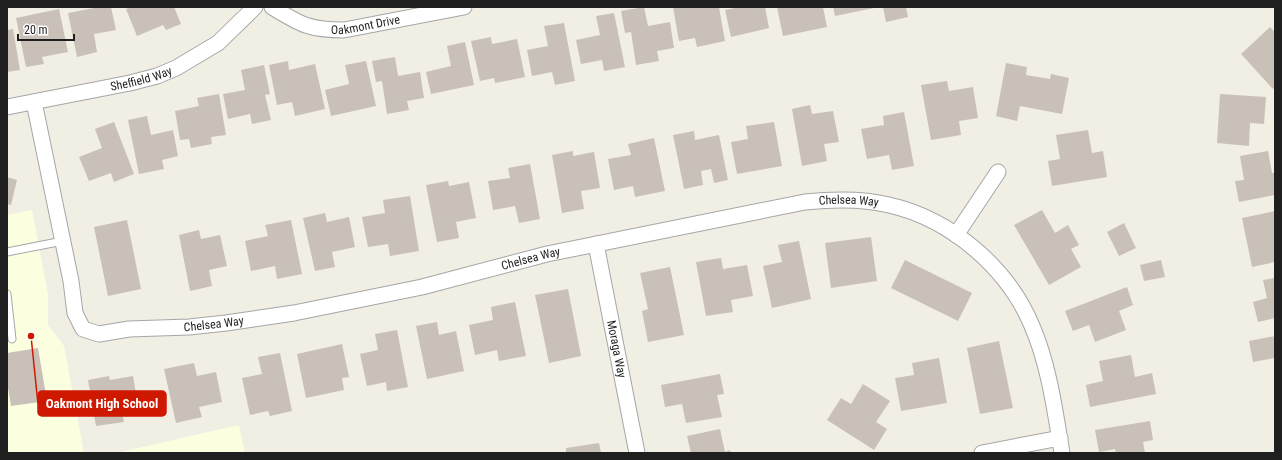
<svg xmlns="http://www.w3.org/2000/svg" width="1282" height="460" font-family="'Roboto Condensed',sans-serif">
<style>
.education{fill:#fbffdf}
.building{fill:#c9c1b7}
.lines{fill:none;stroke-linecap:round;stroke-linejoin:round}
.lane-casing{stroke:#a6a6a6;stroke-width:9}
.street-casing{stroke:#a6a6a6;stroke-width:17}
.lane{stroke:#fff;stroke-width:7}
.street{stroke:#fff;stroke-width:15}
.labels{text-anchor:middle;stroke-width:3;stroke-linejoin:round;paint-order:stroke}
.street-label{font-size:12px;fill:#1f1f1f;stroke:#fff}
.leader{fill:none;stroke:#ce1800;stroke-width:1.5}
.callout-dot{fill:#ce1800;stroke:#fff;stroke-width:1.5}
.callout{fill:#ce1800;stroke:#ce1800;stroke-width:1.5}
.callout-label{font-size:13px;text-anchor:middle;font-weight:bold;fill:#fff}
</style>
<rect width="100%" height="100%" fill="#f1eee4"/>
<g class="education">
<polygon points="32,210 48,294 48,325 64,346 84,453 7,453 7,215"/>
<polygon points="239,425 245,453 116,453"/>
</g>
<g class="building">
<polygon points="99,7 111,7 116,30 94,34 97,52 77,57 68,13"/>
<polygon points="131,7 174,7 181,24 166,30 163,25 137,36 126,9"/>
<polygon points="644,7 648,26 670,22 674,48 657,51 659,61 636,65 631,32 625,33 621,11"/>
<polygon points="673,7 719,7 725,41 697,47 695,38 679,41"/>
<polygon points="740,7 765,7 769,28 731,37 725,10"/>
<polygon points="777,7 823,7 827,27 783,36"/>
<polygon points="833,7 874,7 874,8 835,16"/>
<polygon points="883,7 906,7 908,17 886,22"/>
<polygon points="59,9 68,52 42,57 44,64 26,67 16,18"/>
<polygon points="614,13 625,67 604,71 602,60 581,64 576,40 600,35 596,16"/>
<polygon points="564,23 575,81 555,85 552,72 532,76 527,50 548,46 544,26"/>
<polygon points="1270,27 1275,32 1275,86 1273,89 1241,54"/>
<polygon points="13,29 20,70 7,72 7,30"/>
<polygon points="491,37 492,44 517,39 525,77 495,83 494,78 480,81 471,41"/>
<polygon points="465,42 474,85 431,94 426,72 451,66 447,46"/>
<polygon points="395,57 398,76 420,72 424,98 407,101 409,110 387,114 382,81 376,82 372,61"/>
<polygon points="288,61 289,70 315,64 325,109 295,116 292,102 277,105 269,65"/>
<polygon points="366,61 376,106 331,116 325,90 349,84 345,65"/>
<polygon points="1006,63 1027,67 1026,75 1050,79 1051,74 1069,78 1062,114 1020,106 1017,121 996,116"/>
<polygon points="264,65 270,94 265,95 271,120 252,124 250,114 228,119 223,94 245,90 241,70"/>
<polygon points="947,81 949,91 973,87 978,118 959,121 961,135 931,140 921,85"/>
<polygon points="219,94 226,135 211,137 212,144 191,148 189,139 180,140 175,111 199,106 197,98"/>
<polygon points="1220,94 1266,97 1264,124 1250,123 1249,146 1217,143"/>
<polygon points="810,105 812,114 833,111 839,142 824,144 827,161 802,166 792,109"/>
<polygon points="904,112 914,166 892,170 889,155 867,159 861,129 884,125 883,116"/>
<polygon points="147,116 151,135 173,130 178,156 162,160 164,169 139,174 128,120"/>
<polygon points="114,122 134,174 114,182 111,173 89,181 79,157 102,148 95,129"/>
<polygon points="774,122 782,166 737,174 731,142 748,139 746,126"/>
<polygon points="1088,130 1092,153 1103,151 1107,177 1052,186 1048,161 1060,159 1056,135"/>
<polygon points="694,131 695,140 719,135 728,180 714,183 711,169 701,171 703,185 684,189 673,135"/>
<polygon points="654,138 665,191 635,197 633,186 614,190 608,159 631,155 628,144"/>
<polygon points="573,151 573,156 594,152 600,188 581,191 584,209 562,213 552,155"/>
<polygon points="1268,151 1272,173 1275,173 1275,195 1239,202 1235,181 1244,180 1240,156"/>
<polygon points="530,164 540,219 519,223 515,206 493,210 488,181 510,178 508,168"/>
<polygon points="7,177 17,180 11,205 7,204"/>
<polygon points="448,181 449,186 469,182 476,218 456,222 459,238 437,242 426,185"/>
<polygon points="410,196 419,251 390,256 388,244 368,247 362,217 385,213 383,200"/>
<polygon points="1042,210 1055,233 1068,225 1079,245 1071,249 1081,267 1049,285 1014,225"/>
<polygon points="1275,211 1275,262 1252,267 1242,218"/>
<polygon points="325,213 327,222 349,217 355,247 332,252 335,267 315,271 303,218"/>
<polygon points="127,220 141,289 108,296 94,227"/>
<polygon points="291,220 302,274 277,279 275,266 251,271 245,241 268,236 265,225"/>
<polygon points="1124,223 1136,248 1119,256 1107,232"/>
<polygon points="199,230 201,239 220,235 227,266 209,270 212,286 190,291 179,235"/>
<polygon points="871,237 877,281 831,288 825,243"/>
<polygon points="799,241 811,299 772,308 763,266 782,262 778,245"/>
<polygon points="721,258 723,269 747,265 753,296 731,300 733,312 706,316 696,262"/>
<polygon points="905,260 972,293 958,321 891,288"/>
<polygon points="1161,260 1165,277 1144,281 1140,265"/>
<polygon points="670,267 684,335 648,342 642,311 648,309 640,273"/>
<polygon points="1275,278 1275,318 1258,322 1253,302 1267,298 1263,280"/>
<polygon points="1127,287 1133,305 1119,311 1126,330 1095,342 1089,325 1073,331 1065,311"/>
<polygon points="568,289 581,356 549,363 535,295"/>
<polygon points="515,302 526,356 499,361 497,350 475,355 469,325 493,320 491,307"/>
<polygon points="437,322 439,335 456,331 464,371 427,379 416,326"/>
<polygon points="397,330 408,387 387,391 386,382 367,386 360,354 378,350 375,334"/>
<polygon points="1275,336 1275,358 1253,362 1249,341"/>
<polygon points="999,341 1013,408 980,414 967,348"/>
<polygon points="342,344 349,377 342,378 344,390 306,398 297,354"/>
<polygon points="38,348 47,401 11,406 7,382 7,353"/>
<polygon points="280,353 292,411 270,416 268,411 250,415 242,378 262,374 258,357"/>
<polygon points="1131,355 1135,377 1152,373 1156,394 1090,407 1086,385 1103,381 1099,361"/>
<polygon points="939,358 947,403 901,411 895,378 914,375 912,363"/>
<polygon points="194,363 197,376 216,372 222,402 199,407 202,417 176,423 164,369"/>
<polygon points="720,374 724,394 717,395 722,417 686,423 682,404 665,407 661,385"/>
<polygon points="109,376 110,380 133,376 138,405 121,408 124,422 96,426 88,380"/>
<polygon points="863,384 890,401 876,422 887,429 874,450 827,420 841,398 851,404"/>
<polygon points="1150,421 1153,440 1143,442 1145,453 1116,453 1115,449 1099,452 1095,430"/>
<polygon points="720,429 725,452 730,450 731,453 691,453 687,436"/>
<polygon points="599,443 601,453 566,453 566,448"/>
</g>
<g class="lines">
<defs>
<g id="lane">
<polyline points="7,252 63,241"/>
<polyline points="7,294 12,339"/>
</g>
<g id="street">
<path id="s1" d="M272,7C301,25 310,30 344,30L464,7"/>
<path id="s2" d="M34,102L71,281L75,313L83,329L99,334L129,329L189,327L226,323L294,313L422,287L547,254L805,202C833,199 861,198 889,205C951,219 1008,268 1032,326C1049,365 1055,411 1062,453"/>
<path id="s3" d="M7,107L130,83L157,76L176,68L218,43L255,7"/>
<polyline points="956,235 998,172"/>
<path id="s4" d="M596,244L637,453"/>
<polyline points="982,453 1060,438"/>
</g>
</defs>
<use href="#lane" class="lane-casing"/>
<use href="#street" class="street-casing"/>
<use href="#lane" class="lane"/>
<use href="#street" class="street"/>
</g>
<g class="labels">
<g class="street-label">
<text dy="4" stroke="none"><textPath href="#s1" startOffset="99">Oakmont Drive</textPath></text>
<text dy="4" stroke="none"><textPath href="#s3" startOffset="137">Sheffield Way</textPath></text>
<text dy="4" stroke="none"><textPath href="#s2" startOffset="1013">Chelsea Way</textPath></text>
<text dy="4" stroke="none"><textPath href="#s2" startOffset="689">Chelsea Way</textPath></text>
<text dy="4" stroke="none"><textPath href="#s2" startOffset="365">Chelsea Way</textPath></text>
<text dy="4" stroke="none"><textPath href="#s4" startOffset="107">Moraga Way</textPath></text>
</g>
</g>
<path class="leader" d="M31 336L38 404"/>
<circle class="callout-dot" cx="31" cy="336" r="4"/>
<rect class="callout" x="38" y="391" width="128" height="25" rx="4"/>
<g class="callout-label">
<text x="102" y="408">Oakmont High School</text>
</g>
<rect width="1282" height="460" fill="none" stroke="#1f1f1f" stroke-width="16"/>
<path d="M18 34v6h56v-6" fill="none" stroke="#1f1f1f" stroke-width="2"/>
<text x="24" y="34" font-size="12" fill="#1f1f1f" stroke="#ffffff" stroke-width="3" paint-order="stroke">20 m</text>
</svg>
